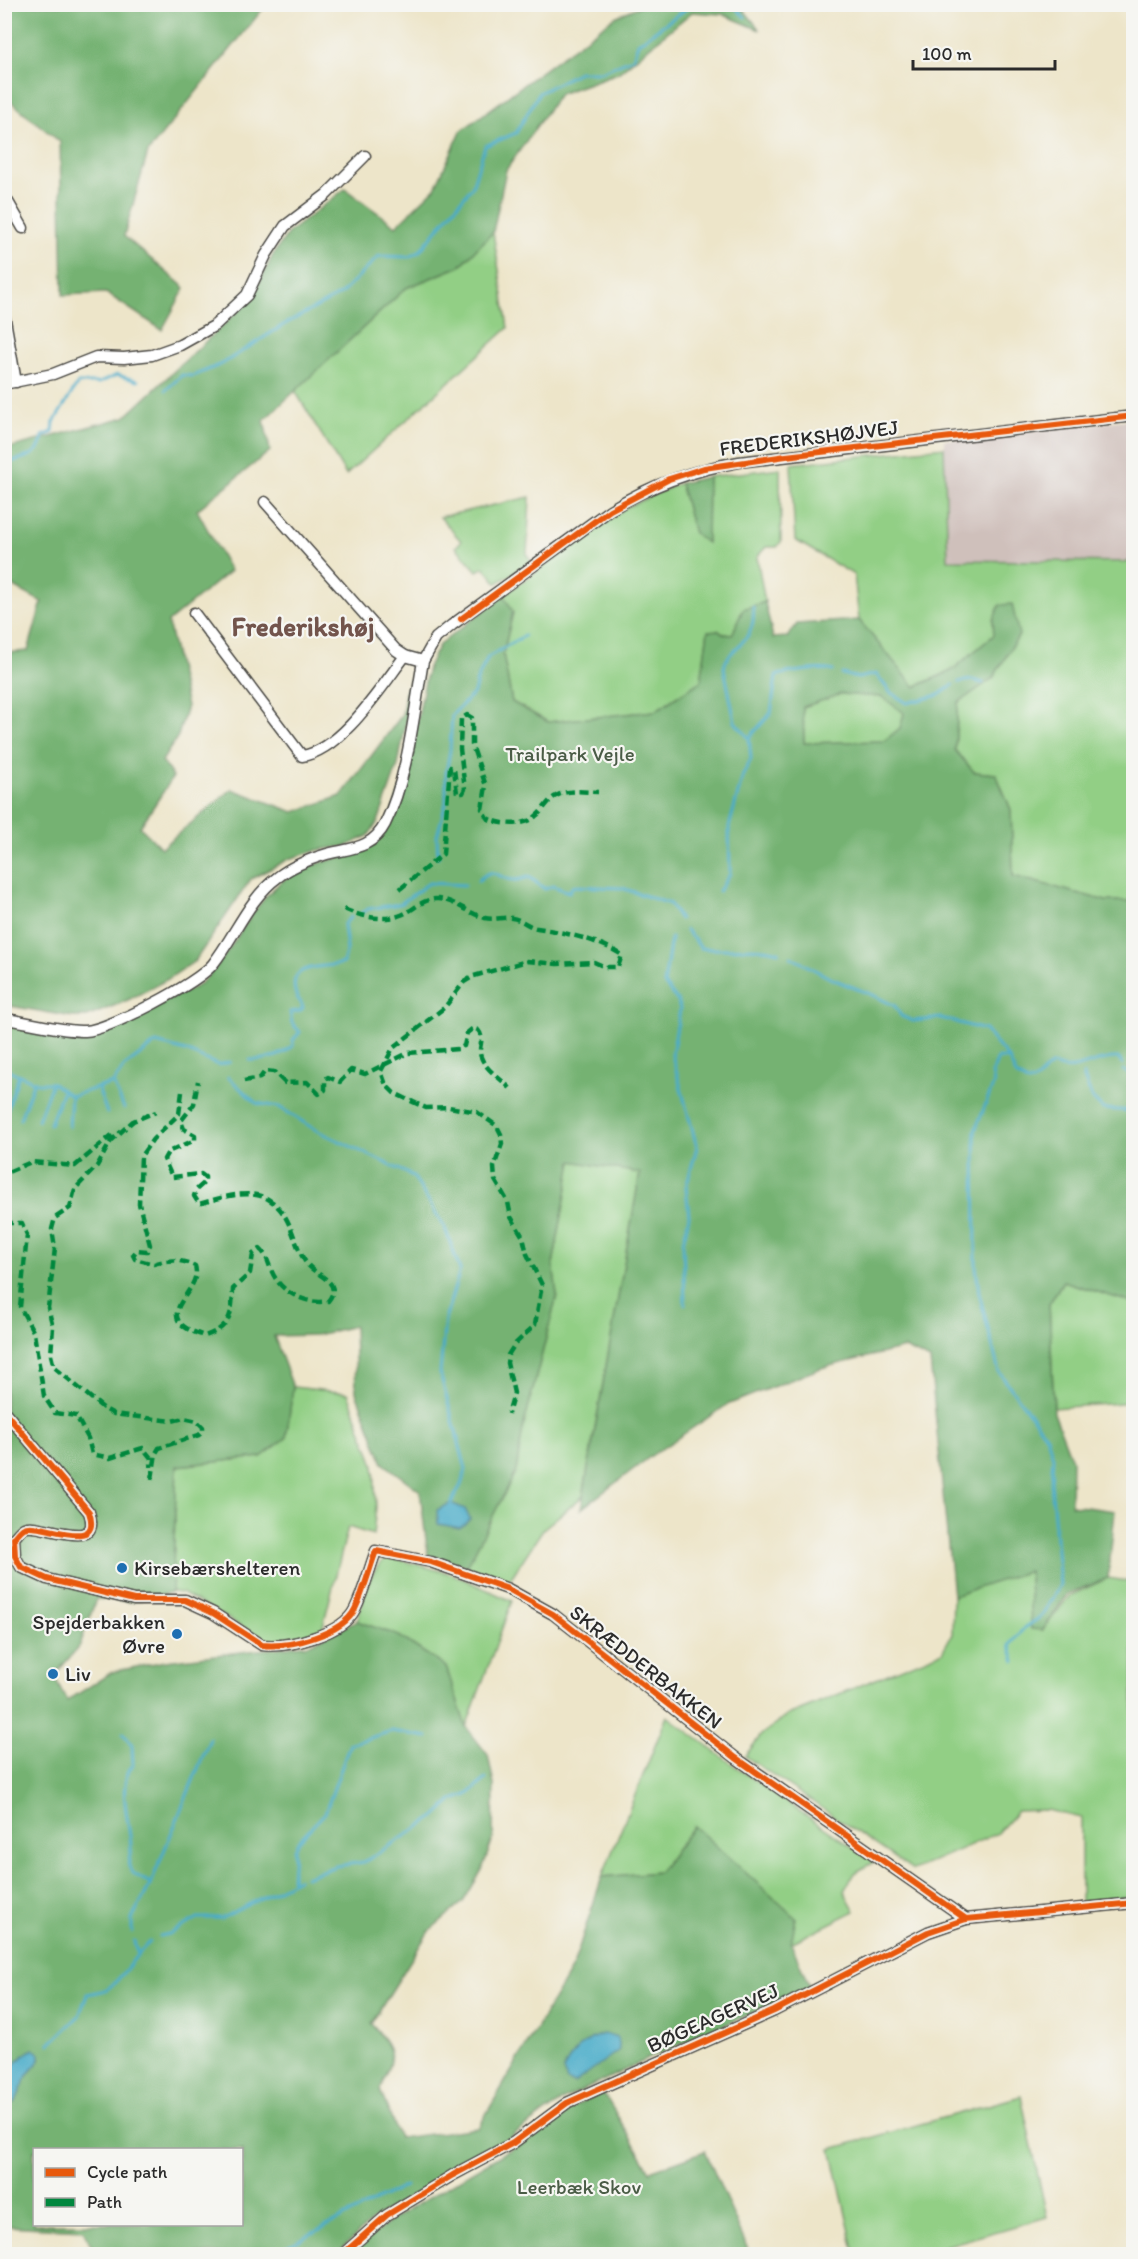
<svg xmlns="http://www.w3.org/2000/svg" width="1138" height="2259" font-family="Itim,sans-serif">
<style>
.industrial{fill:#cfc0bb}
.green{fill:#92cf85;stroke:#5e7d58;stroke-width:1.5}
.forest{fill:#75b272;stroke:#506e4e;stroke-width:1.5;fill-rule:evenodd}
.water{fill:#49acc9;stroke:#3a6c7a;stroke-width:1.5}
.lines{fill:none;stroke-linecap:round;stroke-linejoin:round}
.stream{stroke:#49acc9;stroke-width:3}
.minor-casing{stroke:#484743;stroke-width:13}
.minor{stroke:#fff;stroke-width:10}
.quiet{stroke:#00873e;stroke-width:4.5;stroke-dasharray:9 4.5;stroke-linecap:butt}
.cycleway-casing{stroke:#f6f6f2;stroke-width:10}
.cycleway{stroke:#e8590c;stroke-width:6}
.poi-dot{fill:#1f6fb2;stroke:#f6f6f2;stroke-width:2}
.labels{text-anchor:middle;stroke-width:4.5;stroke-linejoin:round;paint-order:stroke}
.street-label{font-size:21px;fill:#2b2b2b;stroke:#f6f6f2}
.park-label{font-size:21px;fill:#4a5c46;stroke:#f6f6f2}
.poi-label{font-size:21px;fill:#2b2b2b;stroke:#f6f6f2;text-anchor:start}
.district-label{font-size:27px;font-weight:bold;fill:#72544c;stroke:#f6f6f2}
</style>
<rect width="100%" height="100%" fill="#f6f6f2"/>
<filter id="ink" filterUnits="userSpaceOnUse"><feTurbulence type="fractalNoise" baseFrequency=".0167" numOctaves="2"/><feDisplacementMap in="SourceGraphic" scale="12" xChannelSelector="R" yChannelSelector="G"/><feConvolveMatrix kernelMatrix="1 2 1 2 8 2 1 2 1" color-interpolation-filters="sRGB"/></filter>
<filter id="wash" filterUnits="userSpaceOnUse"><feTurbulence type="fractalNoise" baseFrequency=".008" numOctaves="4" result="noise"/><feDisplacementMap in="SourceGraphic" scale="24" xChannelSelector="R" yChannelSelector="G"/><feGaussianBlur stdDeviation="1.35" result="paint"/><feColorMatrix in="noise" values="0 0 0 0 0 0 0 0 0 0 0 0 0 0 0 0 0 1.4 0 .05"/><feComposite in="paint" operator="in"/></filter>
<g filter="url(#wash)">
<rect width="100%" height="100%" fill="#ede5c9"/>
<polygon class="industrial" points="1133,419 1133,562 948,560 944,440"/>
<g class="green">
<polygon points="493,232 508,328 346,475 295,391 406,288 460,266"/>
<polygon points="944,447 948,560 1133,562 1133,901 1106,901 1013,876 1011,810 996,774 974,772 955,750 958,703 993,678 1019,635 993,620 994,635 951,671 914,687 859,620 854,575 795,540 791,464"/>
<polygon points="780,468 781,542 777,547 766,547 757,557 765,602 743,609 732,635 708,631 701,681 655,711 548,722 512,702 503,654 513,612 504,595 625,508 680,483 694,533 707,542 708,477"/>
<polygon points="530,497 527,555 532,562 497,583 484,567 477,571 456,547 461,541 440,517"/>
<polygon points="841,694 882,697 905,713 900,729 884,741 804,743 803,707"/>
<polygon points="572,1161 640,1173 583,1496 543,1529 507,1584 467,1566 516,1471 523,1428 557,1295 553,1264"/>
<polygon points="1063,1281 1133,1303 1133,1402 1054,1408 1049,1304"/>
<polygon points="293,1387 348,1393 374,1465 376,1507 373,1535 348,1527 322,1630 300,1638 270,1642 182,1593 172,1592 177,1466 261,1457 286,1438"/>
<path d="M389,1557L452,1574L512,1601L466,1727L446,1667L399,1636L357,1621C364,1600 368,1567 389,1557Z"/>
<polygon points="1029,1570 1031,1628 1043,1630 1069,1596 1108,1578 1133,1582 1133,1896 1081,1903 1081,1818 1047,1810 1017,1811 998,1833 913,1870 745,1756 762,1734 788,1715 942,1652 952,1634 953,1596"/>
<polygon points="667,1716 740,1770 874,1862 854,1873 844,1891 855,1911 791,1943 694,1826 659,1872 602,1877"/>
<polygon points="1021,2096 1047,2217 917,2254 855,2254 831,2149"/>
</g>
<g class="forest">
<polygon points="4,5 266,5 148,152 124,236 185,288 162,330 106,293 63,295 60,142 5,97"/>
<polygon points="642,5 740,5 760,30 722,14 692,12 618,73 559,94 506,170 493,232 460,266 406,288 264,420 270,451 197,510 230,571 168,622 187,706 178,736 162,761 173,777 140,827 161,848 232,789 294,812 341,796 402,715 405,693 412,677 414,679 398,765 378,822 368,836 347,846 318,850 289,859 251,879 195,961 168,979 128,1000 87,1017 73,1017 5,1005 5,653 28,651 42,602 5,582 5,449 125,417 252,298 273,255 288,233 345,189 396,226 435,188 461,131 615,17"/>
<polygon points="708,477 707,543 694,533 680,483"/>
<path d="M504,595L513,612L503,654L512,702L548,722L655,711L701,681L708,631L718,630L723,634L732,635L743,609L765,602L773,638L788,637L797,624L859,620L915,687L951,671L994,635L993,620L1000,605L1012,604L1019,635L993,678L958,703L955,750L974,772L996,774L1011,810L1013,876L1106,901H1133V1303L1063,1281L1049,1304L1054,1413L1072,1460L1071,1505L1115,1511L1108,1578L1067,1594L1043,1630L1031,1629L1029,1571L953,1596L930,1360L905,1348L821,1368L727,1405L651,1456L581,1509L640,1173L572,1161L553,1264L557,1295L523,1428L516,1471L467,1566L428,1556L420,1491L383,1463L356,1392L354,1326L317,1335L274,1336L293,1387L286,1438L261,1457L177,1466L172,1592L133,1602L96,1599L80,1645L54,1676L67,1701L112,1672L165,1661L310,1644L357,1621L399,1636L446,1667L466,1727L488,1755L494,1785L493,1838L482,1870L463,1902L429,1931L371,2024C398,2053 393,2055 380,2090L399,2138L478,2128L573,1966L602,1877L659,1872L694,1826L796,1918L791,1943L810,1988L656,2055L565,2099L508,2139L376,2217L336,2254H96L83,2230L5,2226V2101L15,2103L28,2074L40,2060L14,2064L5,2078V1025L87,1035L196,987C235,956 248,902 291,875C317,858 367,857 383,836L407,771L428,667L439,645ZM841,694L882,697L904,713L900,728L884,741L804,743L803,707ZM34,2150H242V2224H34Z"/>
<polygon points="603,2092 650,2171 705,2151 750,2254 350,2254 394,2218 523,2142 569,2109"/>
</g>
<g class="water">
<polygon points="451,1503 465,1509 470,1519 460,1528 438,1524 437,1510"/>
<path d="M604,2034L617,2038L619,2050L574,2083L567,2081L563,2071C569,2055 587,2037 604,2034Z"/>
<path d="M33,2049L40,2054V2060L28,2074L15,2103L5,2101C4,2073 10,2064 33,2049Z"/>
</g>
<g class="lines">
<g class="stream">
<polyline points="732,4 745,17"/>
<polyline points="166,390 182,375 193,376 222,364 285,324 341,294 379,256 409,257 419,252 472,187 485,146 516,133 539,93 579,72 601,72 633,58 638,43 693,4"/>
<path d="M4,482L11,473L10,462C28,457 40,455 43,436L53,432L54,422L78,383H99L117,375L138,381"/>
<polyline points="842,674 858,678 876,674 890,692 907,703 939,695 953,685"/>
<polyline points="959,682 972,680 983,683"/>
<path d="M749,738L735,722L724,668C726,647 758,644 753,607"/>
<polyline points="438,857 437,836 446,803 446,773 450,750 452,715 474,693 477,680 488,657 524,636"/>
<path d="M478,881C496,863 496,880 514,880C519,880 525,878 529,877L545,889L553,886L569,892L573,886L622,888L670,904L680,919"/>
<path d="M719,891L730,874L729,827L743,775L751,759L749,738L771,713L776,676C786,672 823,667 833,671"/>
<polyline points="361,913 368,909 400,904 429,883 465,885"/>
<path d="M686,930L701,948C727,952 753,944 779,952"/>
<polyline points="671,938 664,984 677,1000 680,1009 672,1055 697,1147 686,1187 689,1216 683,1243 685,1304"/>
<path d="M791,957L830,978L875,996L895,1006L901,1016L913,1021L941,1018L985,1030L1009,1059L1016,1075L1028,1083C1041,1082 1042,1068 1053,1065C1075,1076 1094,1057 1118,1058L1123,1064"/>
<polyline points="1009,1059 998,1058 992,1073 994,1083 975,1131 976,1267 979,1293 999,1372 1047,1437 1053,1457 1051,1482 1060,1585 1042,1616 1023,1629 1010,1645 1015,1661"/>
<path d="M250,1060C267,1060 280,1057 293,1046V1040L300,1032L292,1023L290,1012L299,1011L303,1008C302,1001 298,1001 296,995C285,960 327,969 343,963L347,949L344,924L351,917"/>
<polyline points="4,1068 37,1083 52,1083 71,1096 113,1083 124,1067 156,1043 186,1051 218,1065 230,1062"/>
<polyline points="1123,1070 1134,1076"/>
<polyline points="1083,1075 1092,1098 1103,1109 1134,1111"/>
<polyline points="228,1077 256,1103 279,1107 316,1130 413,1176 445,1228 460,1270 445,1319 440,1373 466,1469 461,1485 451,1503"/>
<polyline points="113,1083 124,1108"/>
<polyline points="98,1088 107,1113"/>
<polyline points="5,1116 19,1075"/>
<polyline points="20,1119 34,1081"/>
<polyline points="38,1120 52,1083"/>
<polyline points="50,1124 63,1090"/>
<polyline points="69,1127 71,1096"/>
<path d="M123,1733L132,1745L133,1765C115,1785 131,1825 131,1848C131,1854 127,1861 129,1866C131,1875 143,1879 151,1883L132,1919V1932"/>
<polyline points="305,1877 336,1866 364,1862 435,1817 453,1800 467,1795 486,1779"/>
<polyline points="292,1881 294,1850 298,1841 325,1813 350,1744 392,1731 428,1737"/>
<polyline points="151,1883 210,1739"/>
<polyline points="160,1936 169,1934 198,1918 222,1918 298,1879"/>
<polyline points="134,1941 137,1952"/>
<path d="M50,2044L79,2016L87,1994C92,1993 100,1992 105,1990C122,1981 134,1954 150,1942"/>
<polyline points="272,2254 405,2186"/>
</g>
</g>
</g>
<g filter="url(#ink)">
<g class="lines">
<defs>
<g id="minor">
<polyline points="4,195 23,228"/>
<polyline points="4,314 16,382"/>
<polyline points="4,384 53,374 96,357 124,358 152,355 180,345 214,326 247,295 266,255 285,226 326,195 365,156"/>
<polyline points="265,502 396,650 405,656 423,661"/>
<path d="M194,613L302,756C342,750 381,687 405,656"/>
<path d="M4,1019C31,1022 59,1031 85,1031C109,1030 198,983 213,964C235,936 249,898 278,877C292,866 310,859 327,854C351,848 372,849 385,824C408,778 414,712 423,661L436,638L452,625L610,510C651,485 691,470 739,462L1134,416"/>
<path d="M4,1411L89,1512C104,1556 38,1520 24,1528C20,1530 17,1535 14,1538L15,1556L21,1567L47,1579L134,1600H185L213,1613L262,1645C289,1648 343,1634 355,1609C364,1591 369,1570 376,1551L431,1562L508,1589L553,1614L736,1758L966,1919"/>
<polyline points="343,2254 387,2215 453,2175 513,2143 567,2103 774,2011 928,1932 966,1919 1134,1903"/>
</g>
</defs>
<use href="#minor" class="minor-casing"/>
<use href="#minor" class="minor"/>
<g class="quiet">
<path d="M400,889L443,854L450,767L454,769L457,793H463L465,789L460,749L461,719L467,715L472,718V745L486,786L482,809L487,818C500,825 525,827 536,816C543,811 548,800 556,796C568,789 584,792 598,792"/>
<path d="M344,909C359,916 384,922 401,915C414,910 423,898 438,899C455,900 469,914 485,918C493,920 503,917 512,918C521,919 529,927 537,928C563,932 600,940 622,955L618,967H605L594,962L557,964L527,961L474,976L464,982L445,1007L393,1048L381,1071L386,1085L394,1093L426,1108L449,1107L477,1112L497,1126L501,1134L502,1144L494,1167L495,1180L508,1202L511,1217L523,1237L527,1254L542,1285L535,1325L515,1344L508,1355L507,1363L514,1393L508,1414"/>
<path d="M244,1081L260,1078L265,1071L274,1072L285,1083L307,1082L319,1094L325,1090V1079L328,1077L340,1082L351,1070L365,1074L408,1053L458,1049L464,1046L467,1033L473,1028L478,1030C486,1039 477,1047 481,1057C486,1070 500,1078 510,1088"/>
<path d="M182,1092L179,1114L153,1139L141,1156L139,1204L150,1245L147,1251L137,1250L133,1255L135,1259L154,1264C168,1259 181,1259 195,1266C204,1293 143,1317 205,1336C231,1327 232,1314 233,1289L250,1273L253,1254L260,1249C269,1257 269,1270 276,1279C286,1295 310,1305 328,1301C344,1282 316,1276 307,1264C293,1246 293,1216 271,1201C252,1187 220,1198 199,1204L194,1196L196,1190L205,1182V1177L201,1174L172,1177L164,1159L168,1152L195,1140V1135L184,1129L181,1121L194,1104L198,1081"/>
<polyline points="4,1184 8,1172 31,1162 75,1166 112,1135"/>
<polyline points="4,1223 22,1223 27,1235 20,1307 34,1333 44,1396 55,1413 76,1416 88,1438 92,1454 110,1458 143,1448 151,1458 151,1467"/>
<polyline points="152,1479 156,1453 159,1448 199,1435 203,1431 203,1427 197,1421 184,1418 172,1421 114,1414 103,1408 54,1367 51,1355 53,1327 48,1308 55,1248 52,1229 55,1218 70,1208 75,1189 97,1166 111,1141 133,1121 156,1112"/>
</g>
<defs>
<g id="cycleway">
<polyline points="461,619 610,510 669,479 704,468 786,456 1134,416"/>
<path d="M4,1411L89,1512C104,1556 38,1520 24,1528C20,1530 17,1535 14,1538L15,1556L21,1567L47,1579L134,1600H185L213,1613L262,1645C289,1648 343,1634 355,1609C364,1591 369,1570 376,1551L431,1562L508,1589L553,1614L736,1758L966,1919"/>
<polyline points="343,2254 387,2215 453,2175 513,2143 567,2103 774,2011 928,1932 966,1919 1134,1903"/>
</g>
</defs>
<use href="#cycleway" class="cycleway-casing"/>
<use href="#cycleway" class="cycleway"/>
</g>
</g>
<g class="poi-dot">
<circle cx="122" cy="1568" r="6"/>
<circle cx="177" cy="1634" r="6"/>
<circle cx="53" cy="1674" r="6"/>
</g>
<g class="labels">
<g class="street-label">
<text transform="translate(809 438) rotate(-7)" y="7">FREDERIKSHØJVEJ</text>
<text transform="translate(646 1667) rotate(38)" y="7">SKRÆDDERBAKKEN</text>
<text transform="translate(713 2018) rotate(-24)" y="7">BØGEAGERVEJ</text>
</g>
<g class="park-label">
<text x="570" y="761">Trailpark Vejle</text>
<text x="579" y="2194">Leerbæk Skov</text>
</g>
<g class="poi-label">
<text x="134" y="1575">Kirsebærshelteren</text>
<text x="165" y="1629" text-anchor="end">Spejderbakken<tspan x="165" dy="24">Øvre</tspan></text>
<text x="65" y="1681">Liv</text>
</g>
<g class="district-label">
<text x="303" y="636">Frederikshøj</text>
</g>
</g>
<rect width="1138" height="2259" fill="none" stroke="#f6f6f2" stroke-width="24"/>
<rect x="33" y="2148" width="210" height="78" fill="#f6f6f2" stroke="#a5a5a2" stroke-width="1.5"/>
<rect x="45" y="2168" width="30" height="9" fill="#e8590c" stroke="#a5a5a2" stroke-width="1.5"/>
<text x="87" y="2178" font-size="18" fill="#2b2b2b">Cycle path</text>
<rect x="45" y="2198" width="30" height="9" fill="#00873e" stroke="#a5a5a2" stroke-width="1.5"/>
<text x="87" y="2208" font-size="18" fill="#2b2b2b">Path</text>
<path d="M913 60v9h142v-9" fill="none" stroke="#2b2b2b" stroke-width="3"/>
<text x="922" y="60" font-size="18" fill="#2b2b2b" stroke="#f6f6f2" stroke-width="4.5" paint-order="stroke">100 m</text>
</svg>
